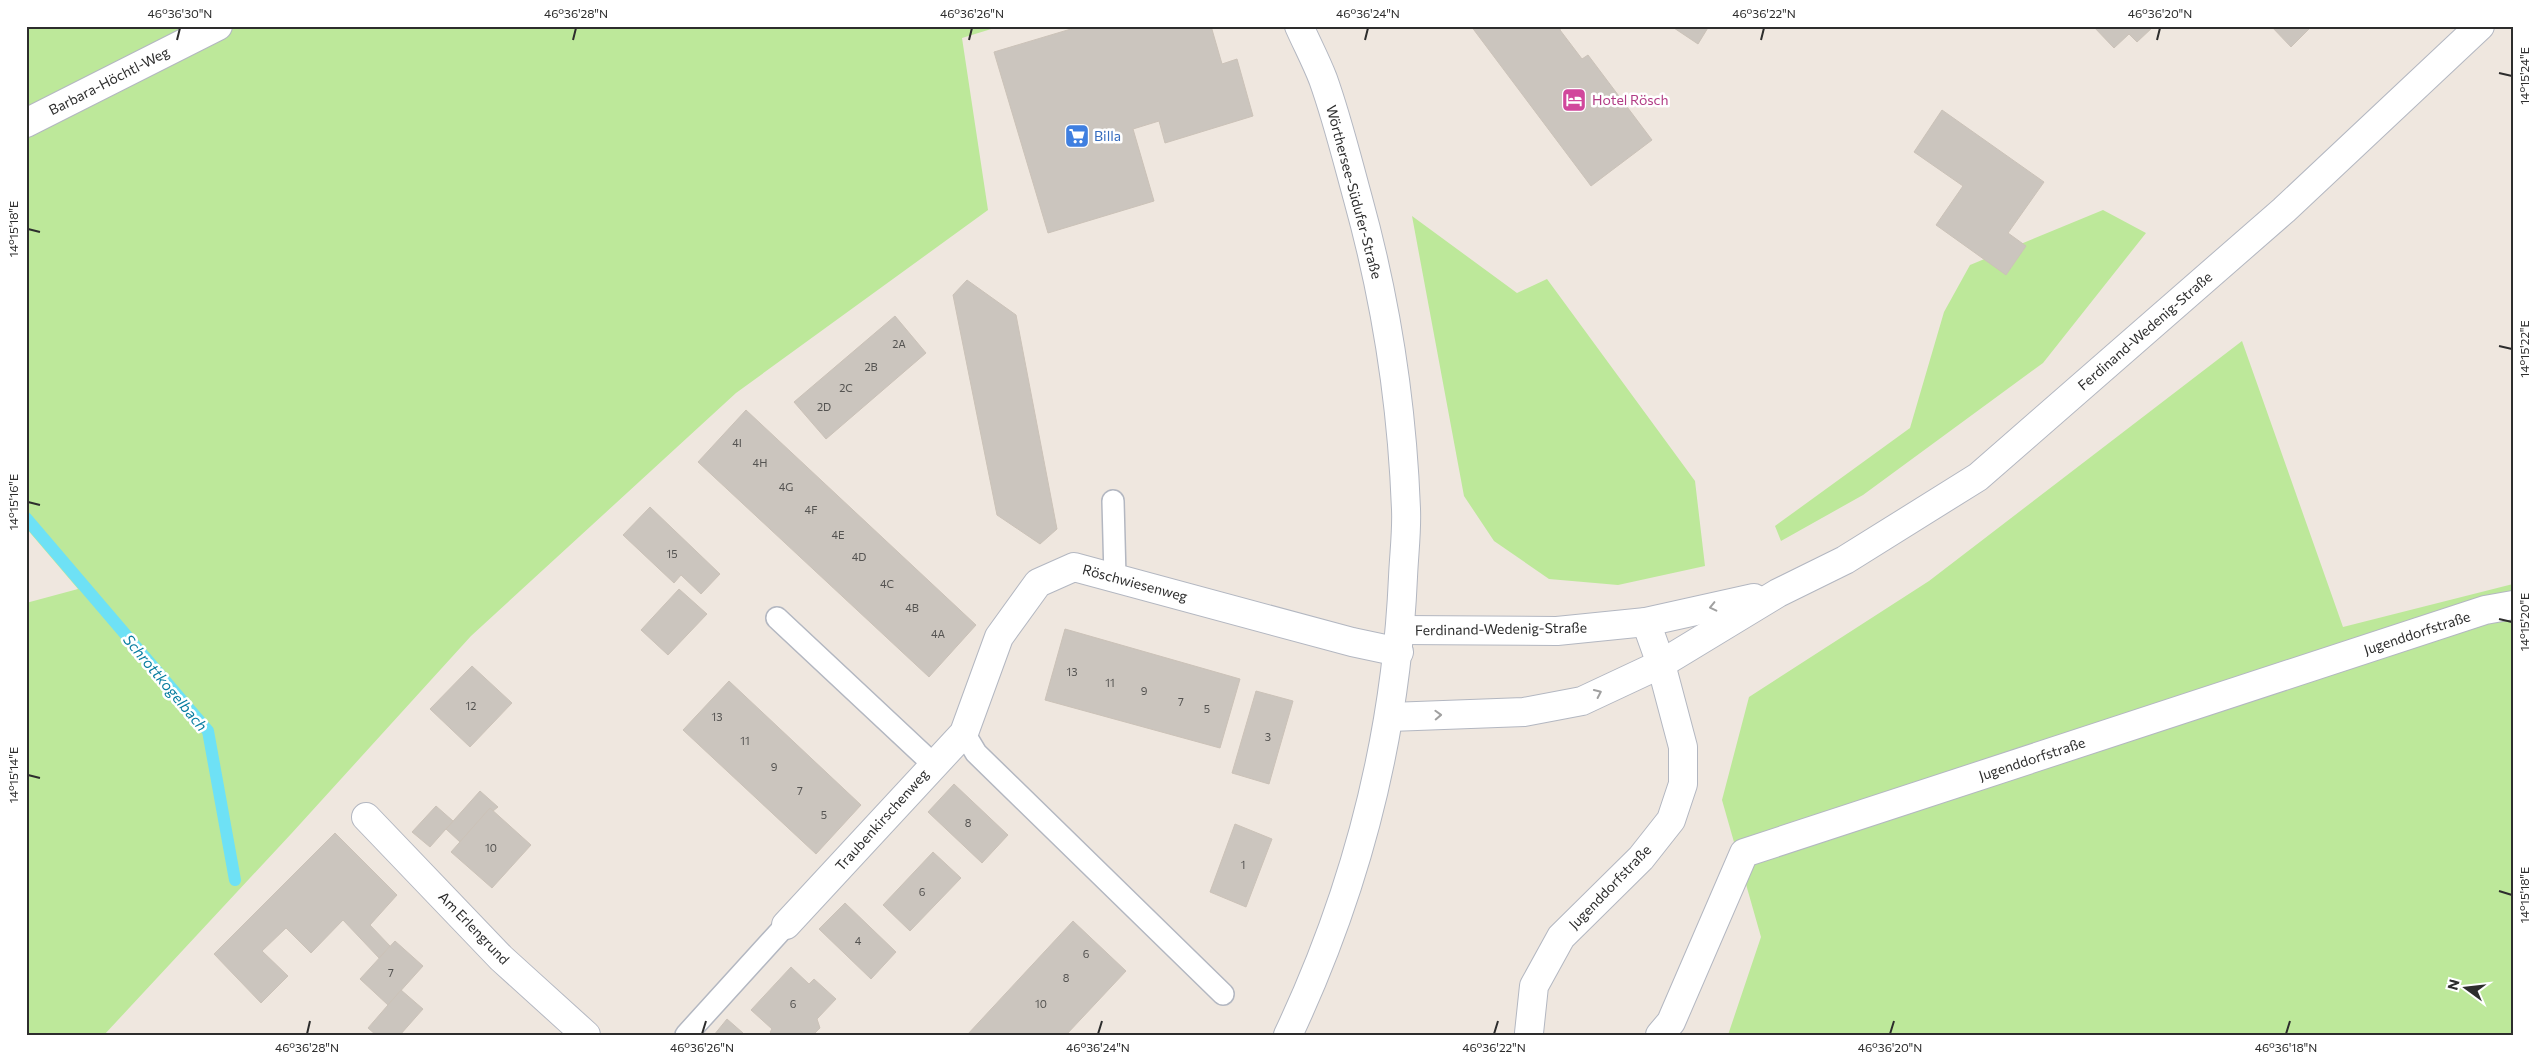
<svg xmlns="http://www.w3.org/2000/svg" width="2539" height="1061" font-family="Commissioner,sans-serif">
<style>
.green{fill:#bde89a}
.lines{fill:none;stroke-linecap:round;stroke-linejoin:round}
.stream{stroke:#6ee1f5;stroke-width:12}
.building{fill:#cbc5be;stroke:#cbc2b8}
.lane-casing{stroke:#b3b7c1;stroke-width:24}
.street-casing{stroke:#b3b7c1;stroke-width:30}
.secondary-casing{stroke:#b3b7c1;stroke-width:30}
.lane{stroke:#fff;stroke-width:21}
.street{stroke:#fff;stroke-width:28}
.secondary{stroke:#fff;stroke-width:28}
.oneway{stroke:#a0a0a0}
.ticks{fill:none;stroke:#2d2d2d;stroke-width:2}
.labels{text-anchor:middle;stroke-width:5;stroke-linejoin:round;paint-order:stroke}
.number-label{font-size:11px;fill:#545351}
.street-label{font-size:14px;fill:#2d2d2d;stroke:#fff}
.hotel-label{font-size:14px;fill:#b23c85;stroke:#fff;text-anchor:start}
.shop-label{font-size:14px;fill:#366cbe;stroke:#fff;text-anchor:start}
.water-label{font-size:15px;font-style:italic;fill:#087da0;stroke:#fff}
.neatline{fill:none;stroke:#2d2d2d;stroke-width:2}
.ticks-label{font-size:12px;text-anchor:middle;fill:#2d2d2d}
</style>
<rect width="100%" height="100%" fill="#efe7df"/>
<g class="green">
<polygon points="26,26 1001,26 962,38 988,210 736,393 471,636 291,834 104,1035 26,1035 26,603 78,589 26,528"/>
<polygon points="2103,210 2146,233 2043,363 1863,495 1781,541 1775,526 1910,428 1944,312 1970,265"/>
<polygon points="1412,216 1517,293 1547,279 1695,481 1705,566 1618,585 1549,579 1494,541 1464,496"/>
<polygon points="2242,341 2343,627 2513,584 2513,1035 1728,1035 1761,937 1722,800 1749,697 1929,581"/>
</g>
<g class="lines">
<polyline class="stream" points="26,518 208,731 235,880"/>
</g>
<g class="building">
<polygon points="1081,26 1211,26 1222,64 1237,59 1253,116 1165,143 1159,121 1133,129 1154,201 1048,233 994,52"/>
<polygon points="1471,26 1561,26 1560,30 1582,59 1588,55 1652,140 1591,186"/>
<polygon points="1671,26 1709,26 1698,44"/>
<polygon points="2093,26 2154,26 2137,42 2129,34 2114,48"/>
<polygon points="2271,26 2312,26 2291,47"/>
<polygon points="1942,110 2044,182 2008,233 2026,246 2006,275 1936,225 1963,186 1914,152"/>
<polygon points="967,280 1016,315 1057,529 1040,544 997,515 953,295"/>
<polygon points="895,316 926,353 826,439 794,402"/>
<polygon points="746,410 976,625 929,677 698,462"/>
<polygon points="650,507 720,574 701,594 681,575 674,583 623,535"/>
<polygon points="679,589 707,614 668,655 641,630"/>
<polygon points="1065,629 1240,679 1220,748 1045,700"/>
<polygon points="472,666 512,703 470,747 430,709"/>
<polygon points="729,681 861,805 816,854 683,730"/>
<polygon points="1256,691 1293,701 1269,784 1232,773"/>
<polygon points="954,784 1008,835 982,863 928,812"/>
<polygon points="480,791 498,807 493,811 490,808 460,842 446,829"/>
<polygon points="436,806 453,821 430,847 412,832"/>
<polygon points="490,808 531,845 492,888 451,852"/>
<polygon points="1235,824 1272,839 1246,907 1210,892"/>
<polygon points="335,833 397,895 370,925 390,946 379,958 343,920 311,953 286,928 262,951 288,976 261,1003 214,954"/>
<polygon points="933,852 961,878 910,931 883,905"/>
<polygon points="845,903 896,952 871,979 819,929"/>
<polygon points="1073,921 1126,971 1066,1035 967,1035"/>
<polygon points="395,941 423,966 388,1005 360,979"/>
<polygon points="791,967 809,984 814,979 836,999 817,1019 820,1028 813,1035 773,1035 770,1032 772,1029 751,1010"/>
<polygon points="401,990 423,1009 400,1035 376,1035 368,1028"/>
<polygon points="727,1019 743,1033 741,1035 714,1035"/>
</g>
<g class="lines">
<defs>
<g id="lane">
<polyline points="1113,501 1115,577"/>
<polyline points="777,618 933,764"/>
<polyline points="964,733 976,753 1223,994"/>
<polyline points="686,1035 786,925"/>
</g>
<g id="street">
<polyline points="26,123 218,26"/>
<polyline points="366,817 501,958 586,1035"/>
<polyline points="786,925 964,733 999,637 1038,583 1074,567 1352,642 1399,652"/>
<polyline points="1529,1033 1534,986 1561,937 1641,858 1671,820 1683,784 1683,747 1661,664 1646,622"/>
<polyline points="1660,1035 1671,1022 1744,853 2485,610 2513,605"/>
</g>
<g id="secondary">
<polyline points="1401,630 1557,631 1646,622 1754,598"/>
<polyline points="1390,717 1524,712 1582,701 1661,664 1778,593 1845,560 1978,477 2284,210 2480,26"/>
<path d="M1288,1035C1356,891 1396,736 1403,577C1404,554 1407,531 1406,509C1402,404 1386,300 1358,199C1347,159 1337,118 1323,79C1316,61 1307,44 1299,26"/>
</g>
</defs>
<use href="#lane" class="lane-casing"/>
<use href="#street" class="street-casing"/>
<use href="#secondary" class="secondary-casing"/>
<use href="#lane" class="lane"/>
<use href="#street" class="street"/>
<use href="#secondary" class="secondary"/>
</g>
<defs><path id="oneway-chevron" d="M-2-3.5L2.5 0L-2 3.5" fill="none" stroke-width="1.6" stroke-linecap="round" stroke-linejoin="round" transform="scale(1.25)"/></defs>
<g class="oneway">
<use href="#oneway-chevron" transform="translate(1713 607) rotate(167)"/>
<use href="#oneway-chevron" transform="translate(1598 693) rotate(-25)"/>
<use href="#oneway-chevron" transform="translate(1438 715) rotate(-2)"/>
</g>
<path class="ticks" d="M177,40L180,28M573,40L576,28M969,40L972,28M1365,40L1368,28M1761,40L1764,28M2157,40L2160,28M2499,73L2512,76M28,229L40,232M2499,346L2512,349M28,502L40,505M2499,619L2512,622M28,775L40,778M2499,891L2512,895M307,1034L310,1021M702,1034L706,1021M1098,1034L1102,1021M1494,1034L1498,1021M1890,1034L1894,1021M2286,1034L2290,1021"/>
<defs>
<symbol id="hotel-square" viewBox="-11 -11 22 22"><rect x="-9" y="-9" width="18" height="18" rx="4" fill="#d1479c" stroke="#fff"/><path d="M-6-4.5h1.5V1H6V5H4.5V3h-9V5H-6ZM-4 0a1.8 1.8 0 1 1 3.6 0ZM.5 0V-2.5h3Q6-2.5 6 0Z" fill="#fff"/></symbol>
<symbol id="supermarket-square" viewBox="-11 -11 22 22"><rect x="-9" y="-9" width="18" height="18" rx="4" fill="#3f7fe0" stroke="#fff"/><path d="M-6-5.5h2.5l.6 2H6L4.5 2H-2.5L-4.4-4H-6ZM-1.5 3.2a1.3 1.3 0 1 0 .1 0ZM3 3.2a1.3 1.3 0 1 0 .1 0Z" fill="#fff"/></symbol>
</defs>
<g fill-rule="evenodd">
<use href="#hotel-square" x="1560" y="86" width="28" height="28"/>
<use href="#supermarket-square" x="1063" y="122" width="28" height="28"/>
</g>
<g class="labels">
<g class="number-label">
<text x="899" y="348">2A</text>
<text x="871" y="371">2B</text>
<text x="846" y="392">2C</text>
<text x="824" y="411">2D</text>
<text x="737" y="447">4I</text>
<text x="760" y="467">4H</text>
<text x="786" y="491">4G</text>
<text x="811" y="514">4F</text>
<text x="838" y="539">4E</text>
<text x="672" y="558">15</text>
<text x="859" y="561">4D</text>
<text x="887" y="588">4C</text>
<text x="912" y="612">4B</text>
<text x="938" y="638">4A</text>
<text x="1072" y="676">13</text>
<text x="1110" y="687">11</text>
<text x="1144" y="695">9</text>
<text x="1181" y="706">7</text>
<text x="471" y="710">12</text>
<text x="1207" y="713">5</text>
<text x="717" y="721">13</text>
<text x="1268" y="741">3</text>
<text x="745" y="745">11</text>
<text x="774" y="771">9</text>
<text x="800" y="795">7</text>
<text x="824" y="819">5</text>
<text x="968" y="827">8</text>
<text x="491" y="852">10</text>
<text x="1243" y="869">1</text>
<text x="922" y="896">6</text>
<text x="858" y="945">4</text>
<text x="1086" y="958">6</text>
<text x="391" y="977">7</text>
<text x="1066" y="982">8</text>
<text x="793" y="1008">6</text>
<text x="1041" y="1008">10</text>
</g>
<g class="street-label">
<text transform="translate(109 81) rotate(-27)" y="5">Barbara-Höchtl-Weg</text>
<text transform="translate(1354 192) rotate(75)" y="5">Wörthersee-Südufer-Straße</text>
<text transform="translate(2145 331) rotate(-41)" y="5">Ferdinand-Wedenig-Straße</text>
<text transform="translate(1135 583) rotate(15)" y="5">Röschwiesenweg</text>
<text transform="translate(1501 629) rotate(-1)" y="5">Ferdinand-Wedenig-Straße</text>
<text transform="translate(2417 633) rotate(-18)" y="5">Jugenddorfstraße</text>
<text transform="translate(2032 759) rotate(-18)" y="5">Jugenddorfstraße</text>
<text transform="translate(882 820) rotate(-48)" y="5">Traubenkirschenweg</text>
<text transform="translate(1610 887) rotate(-46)" y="5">Jugenddorfstraße</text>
<text transform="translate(474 928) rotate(46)" y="5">Am Erlengrund</text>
</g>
<g class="hotel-label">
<text x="1592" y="105">Hotel Rösch</text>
</g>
<g class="shop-label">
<text x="1094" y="141">Billa</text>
</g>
<g class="water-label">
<text transform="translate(165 683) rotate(50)" y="5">Schrottkogelbach</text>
</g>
</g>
<rect width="2539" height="1061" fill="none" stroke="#ffffff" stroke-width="55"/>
<g transform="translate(2466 988) rotate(285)" stroke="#ffffff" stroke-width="4" paint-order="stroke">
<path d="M0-4L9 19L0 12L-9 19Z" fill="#2d2d2d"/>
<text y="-8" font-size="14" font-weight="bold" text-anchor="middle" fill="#2d2d2d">N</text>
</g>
<rect x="28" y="28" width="2484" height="1006" class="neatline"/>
<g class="ticks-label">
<text x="180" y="18">46°36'30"N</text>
<text x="576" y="18">46°36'28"N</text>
<text x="972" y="18">46°36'26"N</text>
<text x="1368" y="18">46°36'24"N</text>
<text x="1764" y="18">46°36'22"N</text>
<text x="2160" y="18">46°36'20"N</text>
<text transform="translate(2525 76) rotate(-90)" y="4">14°15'24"E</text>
<text transform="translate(14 229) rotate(-90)" y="4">14°15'18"E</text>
<text transform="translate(2525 349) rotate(-90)" y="4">14°15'22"E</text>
<text transform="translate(14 502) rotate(-90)" y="4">14°15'16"E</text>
<text transform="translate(2525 622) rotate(-90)" y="4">14°15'20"E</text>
<text transform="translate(14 775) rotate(-90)" y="4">14°15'14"E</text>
<text transform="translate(2525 895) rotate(-90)" y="4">14°15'18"E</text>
<text x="307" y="1052">46°36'28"N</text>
<text x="702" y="1052">46°36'26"N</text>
<text x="1098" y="1052">46°36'24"N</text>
<text x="1494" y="1052">46°36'22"N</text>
<text x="1890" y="1052">46°36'20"N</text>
<text x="2286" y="1052">46°36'18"N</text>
</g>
</svg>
